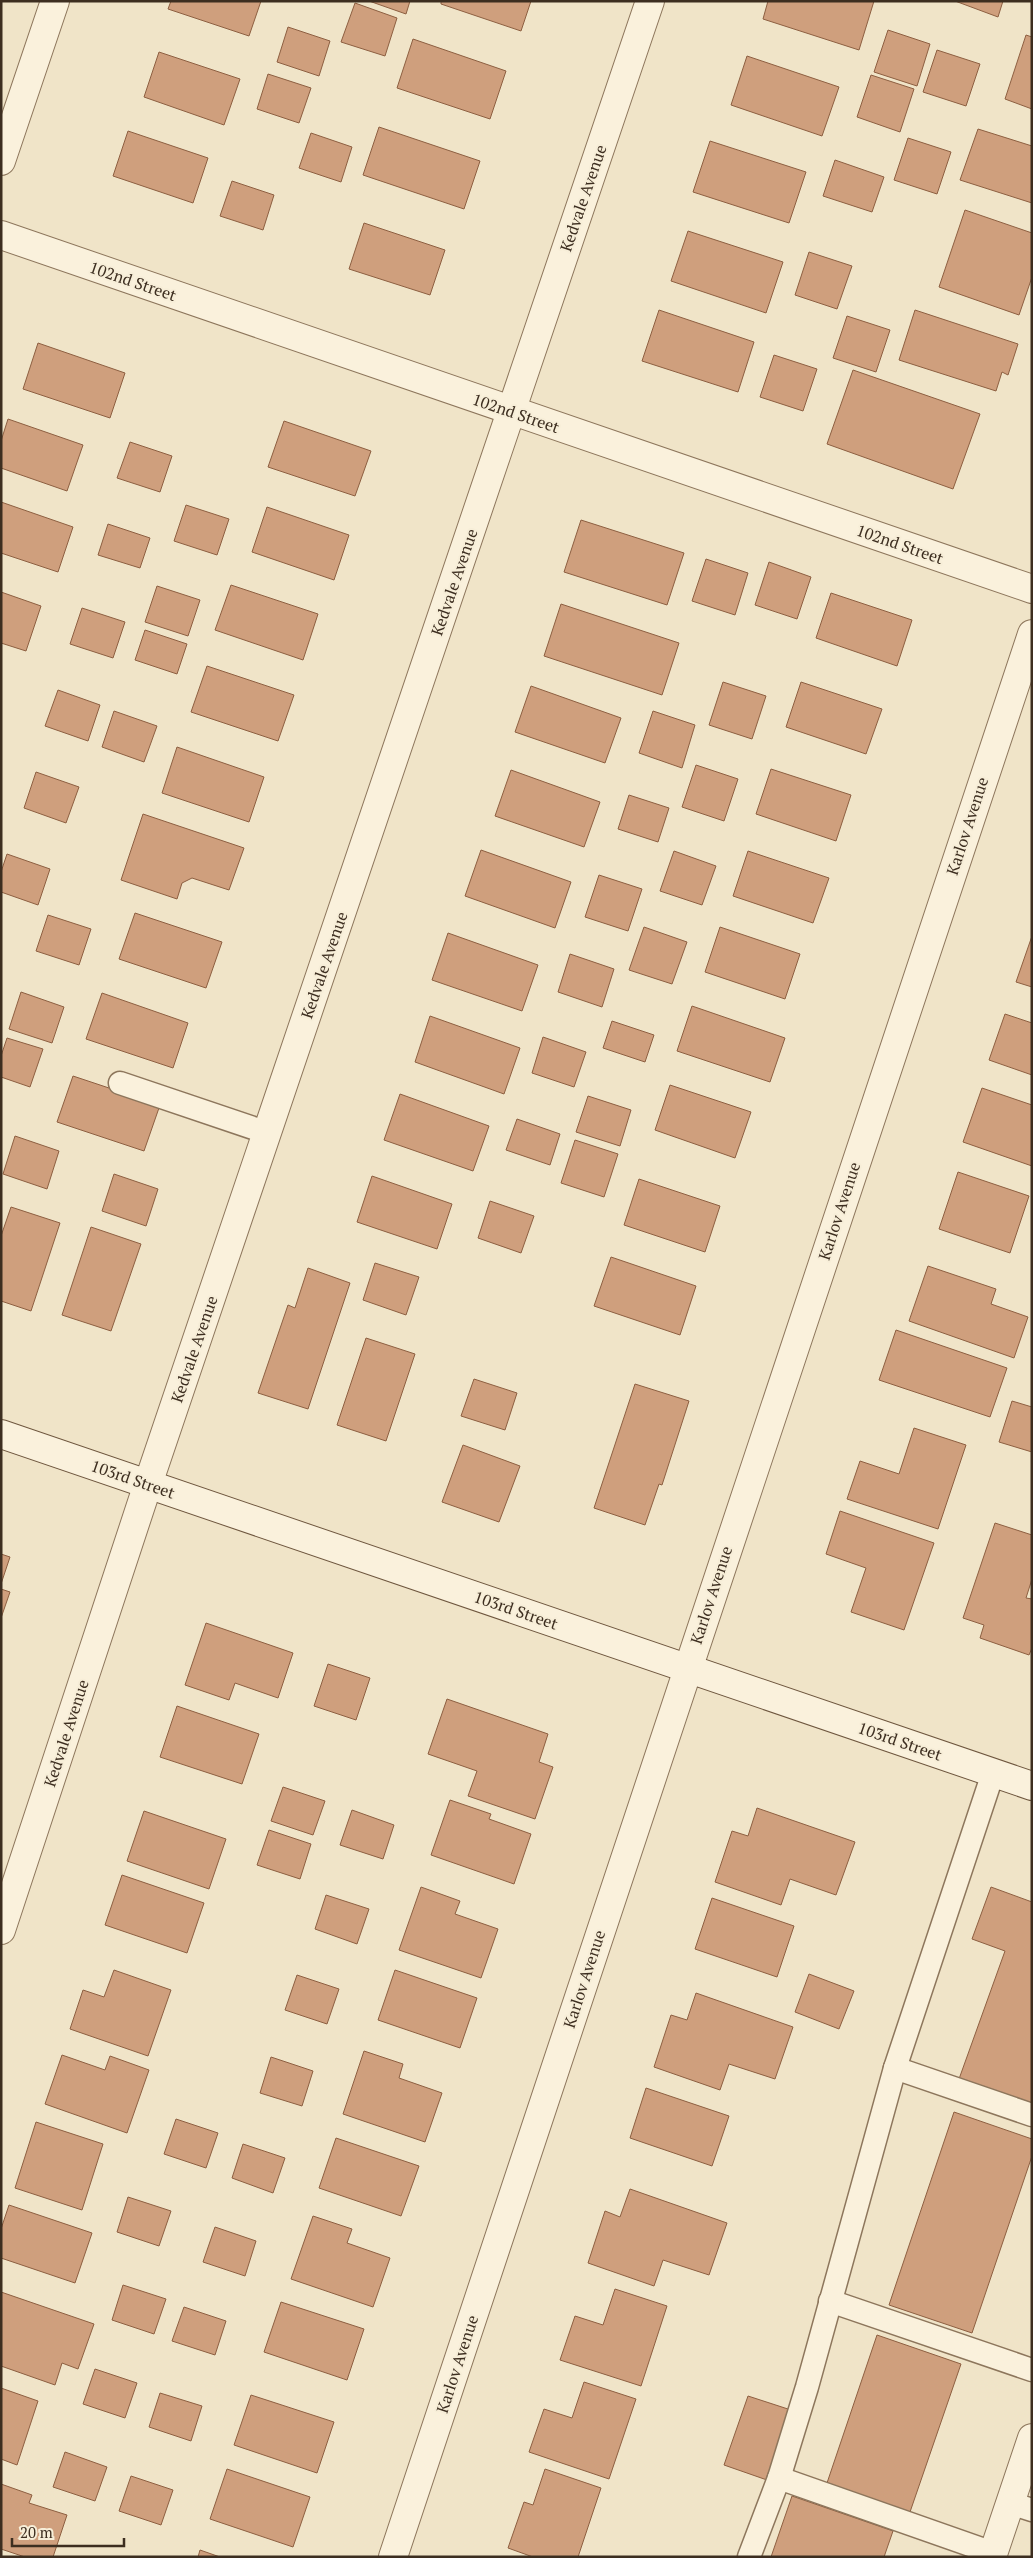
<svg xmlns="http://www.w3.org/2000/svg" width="1033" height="2558" font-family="'PT Serif',serif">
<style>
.building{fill:#cf9f7d;stroke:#8d5f41}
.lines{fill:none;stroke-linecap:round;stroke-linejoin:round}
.service-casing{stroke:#8d765c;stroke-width:25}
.minor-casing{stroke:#8d765c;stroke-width:30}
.secondary-casing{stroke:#6f573f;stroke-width:30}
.service{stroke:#faf1dc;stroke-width:22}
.minor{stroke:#faf1dc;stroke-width:28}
.secondary{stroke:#faf1dc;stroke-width:28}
.labels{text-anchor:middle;stroke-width:4;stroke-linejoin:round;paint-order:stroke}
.street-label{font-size:16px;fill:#3d2e20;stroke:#f7eed8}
</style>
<rect width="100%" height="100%" fill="#f0e4c8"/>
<g class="building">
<polygon points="171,1 261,1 249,36 168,9"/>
<polygon points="369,1 410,1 406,14"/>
<polygon points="441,1 531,1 521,31 441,4"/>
<polygon points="768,1 874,1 859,50 763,19"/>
<polygon points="955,1 1003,1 998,17"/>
<polygon points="355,3 397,18 385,56 341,42"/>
<polygon points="288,27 330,41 319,76 277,62"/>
<polygon points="888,30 930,44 917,86 874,72"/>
<polygon points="1026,35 1032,37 1032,109 1005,99"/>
<polygon points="413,39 506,71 490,119 397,88"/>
<polygon points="937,50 980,64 966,106 923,92"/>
<polygon points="159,52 240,79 224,125 144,97"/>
<polygon points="747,56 839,87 822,136 731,105"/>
<polygon points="268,74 311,88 299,123 257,109"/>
<polygon points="871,75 914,89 900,132 857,117"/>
<polygon points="379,127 480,161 464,209 363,175"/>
<polygon points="978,129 1032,146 1032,203 960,180"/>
<polygon points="128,131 208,158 193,203 113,176"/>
<polygon points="311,133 352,147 341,182 299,168"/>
<polygon points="908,138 951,152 937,194 894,180"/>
<polygon points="710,141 806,172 789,223 693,192"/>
<polygon points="835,160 884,177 872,212 823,196"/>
<polygon points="232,181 274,195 263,230 220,216"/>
<polygon points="965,210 1032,233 1032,277 1019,315 939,287"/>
<polygon points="364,223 445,250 430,295 349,269"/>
<polygon points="688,231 783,262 766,313 671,281"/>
<polygon points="809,252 852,266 837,309 795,295"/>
<polygon points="659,310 754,342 738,392 642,361"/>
<polygon points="915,310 1018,344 1008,375 1002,372 996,391 899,360"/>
<polygon points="847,316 890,330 876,372 833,358"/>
<polygon points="38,343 125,373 110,418 23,389"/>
<polygon points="774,355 817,369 803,411 760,397"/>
<polygon points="853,370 980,414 953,489 827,444"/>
<polygon points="8,419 83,445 67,491 1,468 1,441"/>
<polygon points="284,421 371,451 355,496 268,467"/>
<polygon points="130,442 172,456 160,492 117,478"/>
<polygon points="1,502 73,527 58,572 1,553"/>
<polygon points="186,505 229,519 217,555 174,541"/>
<polygon points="267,507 349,535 334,580 252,552"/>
<polygon points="581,520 684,553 667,605 564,572"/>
<polygon points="108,524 150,538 140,568 98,555"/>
<polygon points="706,559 748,573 735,615 692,601"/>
<polygon points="769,562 811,577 797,619 755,605"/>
<polygon points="231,585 318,614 303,660 215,630"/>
<polygon points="157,586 200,600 188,636 145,622"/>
<polygon points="1,592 41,606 26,651 1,643"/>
<polygon points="831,593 912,620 897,666 816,638"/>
<polygon points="561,604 679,643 662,695 544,656"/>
<polygon points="82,608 125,622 113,658 70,644"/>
<polygon points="145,630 187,644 177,674 135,660"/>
<polygon points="207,666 294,695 278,741 191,712"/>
<polygon points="723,682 766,696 752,739 709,725"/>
<polygon points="801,682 882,709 866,754 786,727"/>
<polygon points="531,686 621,718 605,763 515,732"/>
<polygon points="58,690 100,705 88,741 45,726"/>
<polygon points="114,711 157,726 144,762 102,747"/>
<polygon points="653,711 695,725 682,768 639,753"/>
<polygon points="177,747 264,777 249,822 162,793"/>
<polygon points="696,765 738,779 724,821 682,807"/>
<polygon points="771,769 851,795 836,841 756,814"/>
<polygon points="511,770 600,802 584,847 495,816"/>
<polygon points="36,772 79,787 66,823 24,808"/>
<polygon points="629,795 669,808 658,842 618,829"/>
<polygon points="143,814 244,848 229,890 192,878 182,883 177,899 121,880"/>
<polygon points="481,850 571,882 555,928 465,896"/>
<polygon points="674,851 716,866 702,905 660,891"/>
<polygon points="748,851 829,878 813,923 733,896"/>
<polygon points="7,854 50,869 38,905 1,892 1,872"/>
<polygon points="599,875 642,889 628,931 585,917"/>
<polygon points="135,913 222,942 206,988 119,959"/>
<polygon points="48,915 91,929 79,965 36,951"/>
<polygon points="644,927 687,942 672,984 629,970"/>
<polygon points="720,927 800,954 785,999 705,972"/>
<polygon points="448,933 538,965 522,1011 432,980"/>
<polygon points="1032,936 1032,987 1016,982"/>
<polygon points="570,954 614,969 602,1007 558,992"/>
<polygon points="21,992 64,1007 52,1043 9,1029"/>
<polygon points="102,993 188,1023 173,1068 86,1039"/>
<polygon points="692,1006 785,1038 770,1082 677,1051"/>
<polygon points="1005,1014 1032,1023 1032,1075 989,1060"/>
<polygon points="430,1016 520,1048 504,1094 415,1062"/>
<polygon points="612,1021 654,1035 645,1062 603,1048"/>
<polygon points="543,1037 586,1052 574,1087 532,1073"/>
<polygon points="7,1038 43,1049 30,1087 1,1077 1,1056"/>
<polygon points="73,1076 160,1105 144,1151 57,1122"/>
<polygon points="670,1085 751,1112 735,1158 655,1130"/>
<polygon points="982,1088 1032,1105 1032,1166 963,1142"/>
<polygon points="400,1094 489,1126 473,1171 384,1140"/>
<polygon points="588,1096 631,1110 620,1146 576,1132"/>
<polygon points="517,1119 560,1134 550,1165 506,1150"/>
<polygon points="15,1136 59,1151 47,1189 3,1174"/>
<polygon points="575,1140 618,1154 604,1197 561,1183"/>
<polygon points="958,1172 1029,1196 1010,1253 939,1229"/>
<polygon points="114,1174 158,1189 146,1226 102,1211"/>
<polygon points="372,1176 452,1204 437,1249 357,1222"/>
<polygon points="639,1179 720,1206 705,1252 624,1225"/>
<polygon points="490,1201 534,1216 521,1253 478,1238"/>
<polygon points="11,1207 60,1223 31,1311 1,1301 1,1236"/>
<polygon points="91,1227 141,1244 111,1331 62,1315"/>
<polygon points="611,1257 696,1286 680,1335 594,1306"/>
<polygon points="375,1263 419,1277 406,1315 363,1300"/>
<polygon points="928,1266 996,1289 991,1304 1028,1317 1014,1358 909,1321"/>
<polygon points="308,1268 350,1283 308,1409 258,1393 288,1305 295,1308"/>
<polygon points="896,1330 1007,1368 990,1417 879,1380"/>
<polygon points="366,1338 415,1354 386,1441 337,1425"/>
<polygon points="474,1379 517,1393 505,1430 461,1416"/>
<polygon points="635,1384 689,1401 662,1485 659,1484 645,1525 594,1508"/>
<polygon points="1012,1401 1032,1407 1032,1452 999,1442"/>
<polygon points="914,1428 966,1445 938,1529 847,1499 860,1461 899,1474"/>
<polygon points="463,1445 520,1466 499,1522 442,1502"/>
<polygon points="840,1511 934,1543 904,1630 851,1612 866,1568 826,1554"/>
<polygon points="995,1523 1032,1535 1032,1579 1026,1598 1032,1599 1032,1648 1029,1655 980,1638 984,1625 963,1618"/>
<polygon points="1,1554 10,1557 1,1584"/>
<polygon points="1,1589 10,1592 1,1618"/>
<polygon points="206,1623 293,1653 278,1698 235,1683 229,1700 185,1685"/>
<polygon points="328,1664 370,1678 356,1720 314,1706"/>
<polygon points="447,1699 548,1734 539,1762 553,1767 535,1819 468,1796 477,1771 428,1754"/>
<polygon points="177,1706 259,1734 242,1784 160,1757"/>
<polygon points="283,1787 325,1801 313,1835 271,1821"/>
<polygon points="450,1800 491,1814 489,1819 531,1834 514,1884 431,1855"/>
<polygon points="757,1808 855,1842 836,1895 790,1879 781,1905 715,1882 732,1831 748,1836"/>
<polygon points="352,1810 394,1825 383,1859 340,1845"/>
<polygon points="144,1811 226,1839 209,1889 127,1861"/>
<polygon points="269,1830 311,1844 300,1879 257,1865"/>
<polygon points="122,1875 204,1903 187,1953 105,1925"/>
<polygon points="421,1887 460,1901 455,1914 498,1929 481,1978 399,1950"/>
<polygon points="991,1887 1032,1902 1032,2105 959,2079 1005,1951 972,1939"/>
<polygon points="326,1895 369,1909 357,1944 315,1929"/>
<polygon points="712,1898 794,1926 777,1977 695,1949"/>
<polygon points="114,1970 171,1990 148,2056 70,2029 83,1990 104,1997"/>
<polygon points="395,1970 477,1998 460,2048 378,2020"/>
<polygon points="809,1974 854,1991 839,2029 795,2012"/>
<polygon points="297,1975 339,1989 327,2024 285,2010"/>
<polygon points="696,1993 793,2027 775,2079 729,2064 720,2090 654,2067 671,2015 687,2020"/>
<polygon points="364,2051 403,2064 399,2078 442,2093 425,2142 343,2114"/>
<polygon points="62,2055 105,2070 110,2056 149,2070 127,2133 45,2104"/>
<polygon points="271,2057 313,2071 302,2106 260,2093"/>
<polygon points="646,2088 729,2116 712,2166 630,2138"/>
<polygon points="954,2112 1032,2139 1032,2156 972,2333 889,2305"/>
<polygon points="176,2119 218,2133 206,2168 164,2154"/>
<polygon points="36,2122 103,2144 82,2210 15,2188"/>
<polygon points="336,2138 419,2166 401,2216 319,2188"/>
<polygon points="243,2144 285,2158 273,2193 232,2178"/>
<polygon points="630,2189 727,2223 709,2275 663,2260 654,2286 588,2263 605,2211 620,2217"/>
<polygon points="128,2197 171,2211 159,2246 117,2232"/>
<polygon points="9,2205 92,2233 75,2283 1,2258 1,2229"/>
<polygon points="313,2216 352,2229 347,2243 390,2258 373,2307 291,2279"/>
<polygon points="215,2227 256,2241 245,2276 203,2262"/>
<polygon points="123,2285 166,2299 154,2334 112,2320"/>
<polygon points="615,2289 667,2306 641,2386 560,2360 575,2316 603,2325"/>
<polygon points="1,2292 94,2324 78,2369 62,2363 55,2385 1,2366"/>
<polygon points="281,2302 364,2329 347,2380 264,2352"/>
<polygon points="184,2307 226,2321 215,2355 172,2341"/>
<polygon points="877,2335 961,2364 910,2512 827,2483"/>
<polygon points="95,2369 137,2383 125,2418 83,2404"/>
<polygon points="584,2382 636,2399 609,2479 529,2452 544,2409 572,2418"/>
<polygon points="1,2388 38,2401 17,2465 1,2459"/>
<polygon points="160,2393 202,2406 191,2441 149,2427"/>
<polygon points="251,2395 334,2422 317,2473 234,2445"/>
<polygon points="748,2396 791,2410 767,2480 724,2465"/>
<polygon points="65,2452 107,2467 95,2501 53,2487"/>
<polygon points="227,2469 310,2497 293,2547 210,2519"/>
<polygon points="545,2469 601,2488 578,2557 533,2557 508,2548 524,2502 533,2505"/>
<polygon points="131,2476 173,2490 161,2525 119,2511"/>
<polygon points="1,2484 32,2495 29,2503 67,2515 53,2557 25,2557 1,2549"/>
<polygon points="792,2496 893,2531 884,2557 771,2557"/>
<polygon points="200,2550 220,2557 198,2557"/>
</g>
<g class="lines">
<defs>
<g id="service">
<polyline points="120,1083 268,1133"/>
<polyline points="895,2068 1032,2115"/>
<polyline points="830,2301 1032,2370"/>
<polyline points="779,2478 993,2553"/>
<polyline points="1010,2503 1032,2510"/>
<polyline points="749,2557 779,2478 807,2387 895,2068 993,1773"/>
</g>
<g id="minor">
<polyline points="1,161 55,1"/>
<polyline points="1,235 1032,589"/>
<polyline points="1,1930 148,1484 650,1"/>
<polyline points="393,2557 1032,634"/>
<polyline points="992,2557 1032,2438"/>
</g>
<polyline id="secondary" points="1,1434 1032,1786"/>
</defs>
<use href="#service" class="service-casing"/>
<use href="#minor" class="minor-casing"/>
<use href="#secondary" class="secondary-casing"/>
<use href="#service" class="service"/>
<use href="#minor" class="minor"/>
<use href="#secondary" class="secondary"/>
</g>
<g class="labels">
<g class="street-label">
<text transform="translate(583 198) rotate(-71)" y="6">Kedvale Avenue</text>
<text transform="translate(133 281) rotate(19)" y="6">102nd Street</text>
<text transform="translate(516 413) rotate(19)" y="6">102nd Street</text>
<text transform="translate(900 544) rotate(19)" y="6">102nd Street</text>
<text transform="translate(454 582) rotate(-71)" y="6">Kedvale Avenue</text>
<text transform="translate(967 826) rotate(-72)" y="6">Karlov Avenue</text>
<text transform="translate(324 965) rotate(-71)" y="6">Kedvale Avenue</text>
<text transform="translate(839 1211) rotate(-72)" y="6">Karlov Avenue</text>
<text transform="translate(194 1349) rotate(-71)" y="6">Kedvale Avenue</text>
<text transform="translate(133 1479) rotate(19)" y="6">103rd Street</text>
<text transform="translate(711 1595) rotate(-72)" y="6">Karlov Avenue</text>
<text transform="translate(516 1610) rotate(19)" y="6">103rd Street</text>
<text transform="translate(66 1733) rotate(-72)" y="6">Kedvale Avenue</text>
<text transform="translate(900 1741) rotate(19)" y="6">103rd Street</text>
<text transform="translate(584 1979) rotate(-72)" y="6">Karlov Avenue</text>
<text transform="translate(457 2364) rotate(-72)" y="6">Karlov Avenue</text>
</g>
</g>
<rect width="1033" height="2558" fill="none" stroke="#3d2e20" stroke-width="5"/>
<path d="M12 2538v8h112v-8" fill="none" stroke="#3d2e20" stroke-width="2.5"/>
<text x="20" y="2538" font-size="15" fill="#3d2e20" stroke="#f7eed8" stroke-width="4" paint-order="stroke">20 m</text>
</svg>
